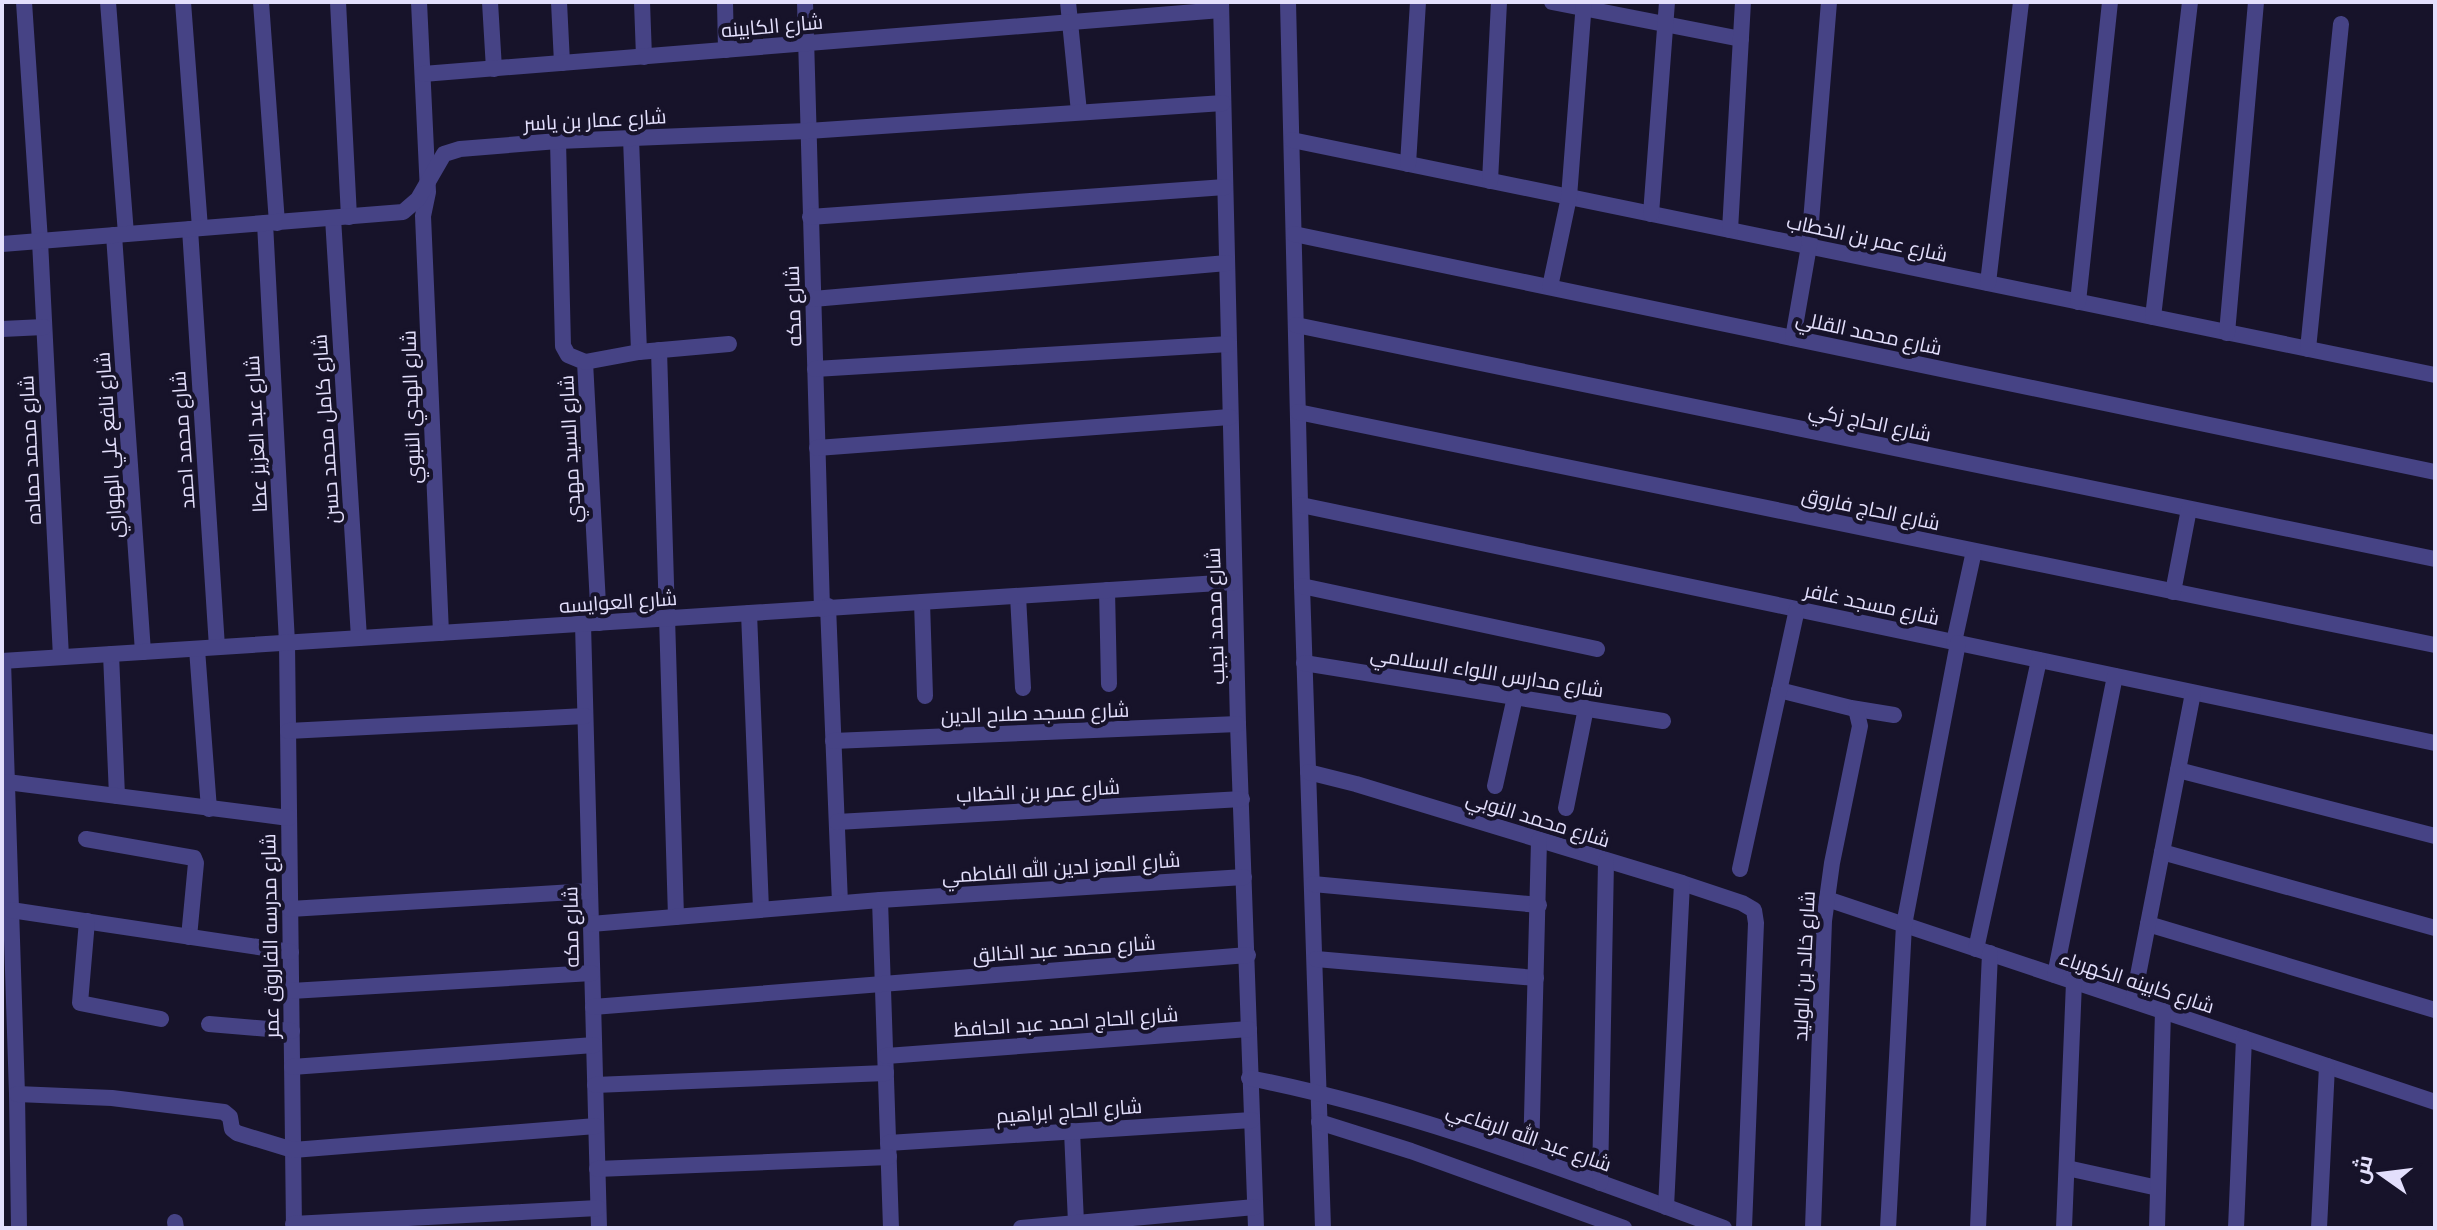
<svg xmlns="http://www.w3.org/2000/svg" width="2437" height="1230" font-family="Roboto,Cairo,sans-serif">
<style>
.lines{fill:none;stroke-linecap:round;stroke-linejoin:round}
.minor{stroke:#464385;stroke-width:16}
.labels{text-anchor:middle;stroke-width:8;stroke-linejoin:round;paint-order:stroke}
.street-label{font-size:20px;fill:#e3dffc;stroke:#17132a}
</style>
<rect width="100%" height="100%" fill="#17132a"/>
<g class="lines">
<g class="minor">
<polyline points="24,2 40,241 61,657"/>
<polyline points="108,2 126,234"/>
<polyline points="183,2 200,228"/>
<polyline points="261,2 277,223"/>
<polyline points="338,2 349,217"/>
<polyline points="419,2 428,192 423,216 441,633"/>
<polyline points="490,2 494,69"/>
<polyline points="559,2 562,63"/>
<polyline points="642,2 644,57"/>
<polyline points="725,2 726,50"/>
<polyline points="805,2 822,609"/>
<polyline points="1068,2 1079,112"/>
<polyline points="1221,2 1238,724 1256,1228"/>
<polyline points="1288,2 1302,586 1323,1228"/>
<polyline points="1552,2 1741,39"/>
<polyline points="423,74 1221,10"/>
<polyline points="631,138 639,352"/>
<polyline points="1292,140 2435,375"/>
<polyline points="558,141 563,346 568,355 585,362 599,623"/>
<polyline points="1408,164 1418,2"/>
<polyline points="1490,181 1499,2"/>
<polyline points="1651,214 1667,2"/>
<polyline points="810,217 1225,187"/>
<polyline points="333,218 359,638"/>
<polyline points="265,223 287,643 294,1228"/>
<polyline points="190,229 217,647"/>
<polyline points="1730,230 1743,2"/>
<polyline points="1294,234 2435,472"/>
<polyline points="114,235 143,652"/>
<polyline points="2,244 403,212 418,199 444,154 460,149 558,141 808,131 1223,103"/>
<polyline points="1988,283 2021,2"/>
<polyline points="1550,287 1569,197 1584,2"/>
<polyline points="813,299 1227,263"/>
<polyline points="2078,302 2110,2"/>
<polyline points="2153,317 2190,2"/>
<polyline points="1296,325 2435,559"/>
<polyline points="2,329 44,327"/>
<polyline points="2227,333 2256,2"/>
<polyline points="1793,338 1809,246 1829,2"/>
<polyline points="2308,349 2341,24"/>
<polyline points="659,350 676,917"/>
<polyline points="585,362 639,352 729,344"/>
<polyline points="815,369 1229,344"/>
<polyline points="1298,412 2435,645"/>
<polyline points="817,448 1230,417"/>
<polyline points="1301,505 2435,743"/>
<polyline points="1302,586 1597,649"/>
<polyline points="1107,590 1109,684"/>
<polyline points="2173,592 2189,509"/>
<polyline points="1018,596 1023,688"/>
<polyline points="922,602 925,696"/>
<polyline points="828,606 840,903"/>
<polyline points="749,613 761,909"/>
<polyline points="583,624 599,1228"/>
<polyline points="1954,642 1974,551"/>
<polyline points="197,649 209,809"/>
<polyline points="111,654 117,796"/>
<polyline points="2,661 1234,582"/>
<polyline points="3,661 17,1094 19,1228"/>
<polyline points="1304,663 1663,721"/>
<polyline points="1779,690 1851,708 1894,715"/>
<polyline points="288,731 585,716"/>
<polyline points="833,741 1238,724"/>
<polyline points="2178,770 2435,836"/>
<polyline points="1308,772 1356,784 1682,883 1742,903 1754,910 1756,923 1744,1228"/>
<polyline points="7,782 289,818"/>
<polyline points="1495,786 1515,697"/>
<polyline points="1566,808 1586,708"/>
<polyline points="837,822 1242,799"/>
<polyline points="86,839 194,858 196,863 189,937"/>
<polyline points="2162,852 2435,928"/>
<polyline points="1740,869 1797,609"/>
<polyline points="1313,884 1539,905"/>
<polyline points="1827,899 2435,1102"/>
<polyline points="880,900 891,1228"/>
<polyline points="290,909 590,891"/>
<polyline points="11,910 291,952"/>
<polyline points="87,921 80,1003 161,1019"/>
<polyline points="591,924 880,900 1244,877"/>
<polyline points="2148,924 2435,1010"/>
<polyline points="1976,949 2039,660"/>
<polyline points="1316,959 1536,978"/>
<polyline points="2055,975 2115,676"/>
<polyline points="291,991 592,973"/>
<polyline points="2133,1001 2193,693"/>
<polyline points="593,1007 1248,955"/>
<polyline points="209,1024 292,1031"/>
<polyline points="886,1056 1249,1029"/>
<polyline points="292,1067 594,1045"/>
<path d="M1249,1078C1413,1110 1568,1171 1724,1228"/>
<polyline points="595,1085 886,1073"/>
<polyline points="17,1094 112,1098 224,1112 230,1117 232,1129 237,1133 293,1150 596,1126"/>
<polyline points="1319,1122 1411,1151 1624,1228"/>
<polyline points="1072,1131 1076,1223"/>
<polyline points="888,1143 1252,1120"/>
<polyline points="1531,1157 1539,840"/>
<polyline points="2067,1168 2158,1188"/>
<polyline points="597,1169 889,1157"/>
<polyline points="1600,1183 1606,861"/>
<polyline points="1666,1207 1682,883"/>
<polyline points="175,1222 176,1228"/>
<polyline points="293,1224 598,1208"/>
<polyline points="1021,1228 1255,1207"/>
<polyline points="1813,1228 1824,921 1832,863 1860,726 1856,709"/>
<polyline points="1888,1228 1904,925 1958,643"/>
<polyline points="1978,1228 1990,953"/>
<polyline points="2064,1228 2074,982"/>
<polyline points="2157,1228 2163,1011"/>
<polyline points="2236,1228 2244,1038"/>
<polyline points="2319,1228 2327,1066"/>
</g>
</g>
<g class="labels">
<g class="street-label">
<text transform="translate(772 26) rotate(-5)" y="7">شارع الكابينه</text>
<text transform="translate(595 120) rotate(-3)" y="7">شارع عمار بن ياسر</text>
<text transform="translate(1867 238) rotate(12)" y="7">شارع عمر بن الخطاب</text>
<text transform="translate(793 306) rotate(-92)" y="7">شارع مكه</text>
<text transform="translate(1869 333) rotate(12)" y="7">شارع محمد القللي</text>
<text transform="translate(411 407) rotate(-92)" y="7">شارع الهدي النبوي</text>
<text transform="translate(1870 422) rotate(12)" y="7">شارع الحاج زكي</text>
<text transform="translate(326 429) rotate(-94)" y="7">شارع كامل محمد حسن</text>
<text transform="translate(256 434) rotate(-93)" y="7">شارع عبد العزيز عطا</text>
<text transform="translate(183 440) rotate(-94)" y="7">شارع محمد احمد</text>
<text transform="translate(109 445) rotate(-94)" y="7">شارع نافع علي الهواري</text>
<text transform="translate(570 449) rotate(-93)" y="7">شارع السيد مهدي</text>
<text transform="translate(30 450) rotate(-93)" y="7">شارع محمد حماده</text>
<text transform="translate(1871 509) rotate(12)" y="7">شارع الحاج فاروق</text>
<text transform="translate(618 602) rotate(-4)" y="7">شارع العوايسه</text>
<text transform="translate(1872 604) rotate(12)" y="7">شارع مسجد غافر</text>
<text transform="translate(1215 616) rotate(-92)" y="7">شارع محمد نجيب</text>
<text transform="translate(1487 672) rotate(9)" y="7">شارع مدارس اللواء الاسلامي</text>
<text transform="translate(1035 713) rotate(-2)" y="7">شارع مسجد صلاح الدين</text>
<text transform="translate(1038 791) rotate(-3)" y="7">شارع عمر بن الخطاب</text>
<text transform="translate(1538 819) rotate(17)" y="7">شارع محمد النوبي</text>
<text transform="translate(1061 868) rotate(-4)" y="7">شارع المعز لدين الله الفاطمي</text>
<text transform="translate(571 927) rotate(-91)" y="7">شارع مكه</text>
<text transform="translate(270 936) rotate(-91)" y="7">شارع مدرسه الفاروق عمر</text>
<text transform="translate(1064 949) rotate(-4)" y="7">شارع محمد عبد الخالق</text>
<text transform="translate(1804 966) rotate(-87)" y="7">شارع خالد بن الوليد</text>
<text transform="translate(2137 982) rotate(18)" y="7">شارع كابينه الكهرباء</text>
<text transform="translate(1066 1022) rotate(-4)" y="7">شارع الحاج احمد عبد الحافظ</text>
<text transform="translate(1069 1111) rotate(-4)" y="7">شارع الحاج ابراهيم</text>
<text transform="translate(1529 1137) rotate(19)" y="7">شارع عبد الله الرفاعي</text>
</g>
</g>
<rect width="2437" height="1230" fill="none" stroke="#e3dffc" stroke-width="8"/>
<g transform="translate(2381 1174) rotate(284)" stroke="#17132a" stroke-width="6" paint-order="stroke">
<path d="M0-6L14 30L0 20L-14 30Z" fill="#e3dffc"/>
<text y="-12" font-size="22" font-weight="bold" text-anchor="middle" fill="#e3dffc">ش</text>
</g>
</svg>
